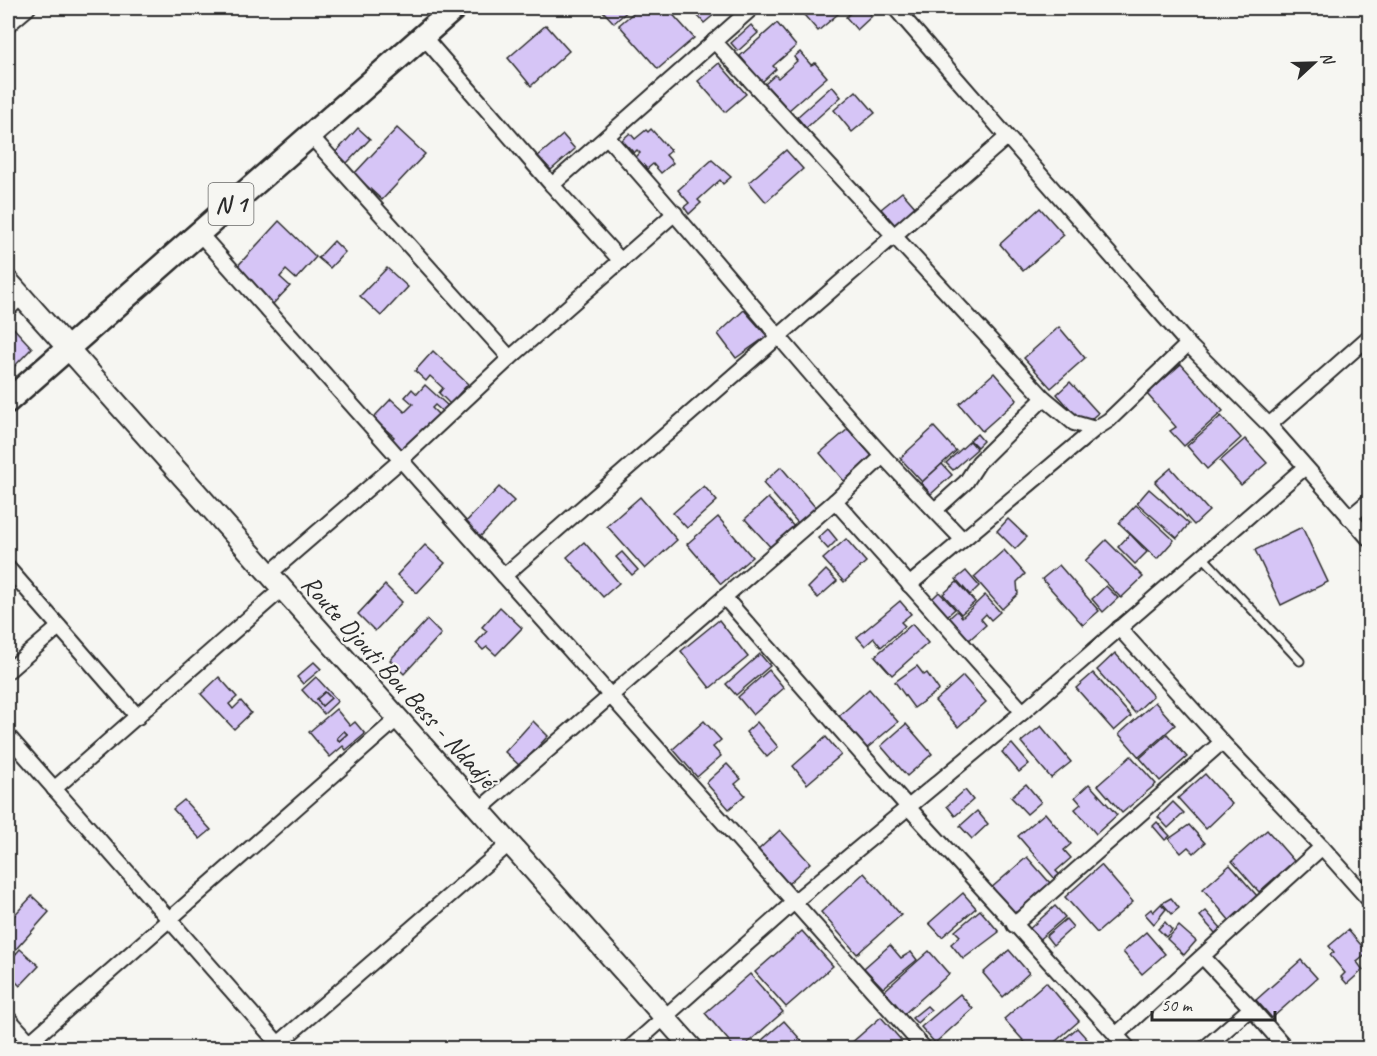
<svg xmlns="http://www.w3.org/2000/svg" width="1377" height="1056" font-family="Caveat,sans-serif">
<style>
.building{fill:#d6c5f6;stroke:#2b2b2b;stroke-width:1.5;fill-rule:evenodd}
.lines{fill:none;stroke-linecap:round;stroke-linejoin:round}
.service-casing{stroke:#2b2b2b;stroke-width:11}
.minor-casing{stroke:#2b2b2b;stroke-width:18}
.secondary-casing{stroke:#2b2b2b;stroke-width:24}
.trunk-casing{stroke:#2b2b2b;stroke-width:27}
.service{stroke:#f6f6f2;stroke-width:7}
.minor{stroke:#f6f6f2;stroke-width:14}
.secondary{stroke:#f6f6f2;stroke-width:20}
.trunk{stroke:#f6f6f2;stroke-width:22}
.labels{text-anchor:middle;stroke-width:4.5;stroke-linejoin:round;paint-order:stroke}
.shield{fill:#f6f6f2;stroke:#686867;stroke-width:1.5}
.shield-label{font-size:24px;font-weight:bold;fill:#2b2b2b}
.street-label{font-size:26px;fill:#2b2b2b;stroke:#f6f6f2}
</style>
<rect width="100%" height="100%" fill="#f6f6f2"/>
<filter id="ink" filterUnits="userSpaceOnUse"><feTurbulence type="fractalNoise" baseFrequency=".0167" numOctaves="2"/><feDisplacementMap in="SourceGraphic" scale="12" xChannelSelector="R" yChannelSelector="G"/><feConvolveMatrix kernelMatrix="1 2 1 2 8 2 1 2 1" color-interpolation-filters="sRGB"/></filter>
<g filter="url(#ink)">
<g class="building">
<polygon points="600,8 631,8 614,23"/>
<polygon points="639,8 667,8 694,38 658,69 619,25"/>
<polygon points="691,8 722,8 704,23"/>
<polygon points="798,8 845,8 818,31"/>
<polygon points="856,8 864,8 872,16 857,30 846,17"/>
<polygon points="777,23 796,46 773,66 776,69 762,82 740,56"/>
<polygon points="546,25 569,51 531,86 508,58"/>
<polygon points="751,25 758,33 738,51 731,43"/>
<polygon points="800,52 811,65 815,63 827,77 789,110 765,84 775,75 778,78 797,61 794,57"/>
<polygon points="719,63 746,94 725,112 698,81"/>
<polygon points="832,86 841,97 806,128 797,117"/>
<polygon points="856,91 875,113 852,132 834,110"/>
<polygon points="358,128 370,139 347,163 336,152"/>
<polygon points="397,128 425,154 382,200 354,174"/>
<polygon points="651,129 671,151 666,155 673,163 661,173 653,164 647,169 636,157 640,153 637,150 634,153 622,140 630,133 635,139 646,130 648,132"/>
<polygon points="563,135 575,149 551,170 538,156"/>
<polygon points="786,150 803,169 766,202 749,182"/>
<polygon points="712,160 731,177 723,184 720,180 698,200 701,203 689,214 684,207 689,203 678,190"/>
<polygon points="902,192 916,208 895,225 881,209"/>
<polygon points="1040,208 1064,235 1023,271 1000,244"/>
<polygon points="279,221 316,257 296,279 286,270 280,277 290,286 272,305 234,270"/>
<polygon points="334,241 345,252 330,268 318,258"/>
<polygon points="387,268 408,287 381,316 360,296"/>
<polygon points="744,310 767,336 736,358 718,334"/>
<polygon points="8,322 32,348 8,373"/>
<polygon points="1059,327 1085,358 1051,388 1024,358"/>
<polygon points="433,351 468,384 450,404 439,393 443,388 430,376 426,381 415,371"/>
<polygon points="1181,364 1223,411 1184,446 1170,431 1176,427 1147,394"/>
<polygon points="994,373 1017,400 982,431 959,404"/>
<polygon points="1070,382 1098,413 1084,425 1057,394"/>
<polygon points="425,385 448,406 443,412 435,405 432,408 440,416 405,453 391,439 394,437 373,418 391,399 405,412 413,404 405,397 412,389 417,394"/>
<polygon points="1221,416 1241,438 1207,469 1187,446"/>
<polygon points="934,427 956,451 922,482 900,458"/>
<polygon points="848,429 872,456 844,481 820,453"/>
<polygon points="977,434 983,441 977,447 970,440"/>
<polygon points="1245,439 1267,463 1241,485 1220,461"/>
<polygon points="970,441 977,449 953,470 946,463"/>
<polygon points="942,464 952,475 931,494 921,483"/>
<polygon points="781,467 816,508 798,523 763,483"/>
<polygon points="1171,468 1209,511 1194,525 1155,482"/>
<polygon points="704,486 717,501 687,528 673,513"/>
<polygon points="499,487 514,501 479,538 464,524"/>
<polygon points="1149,489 1189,524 1177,538 1137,503"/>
<polygon points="640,497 677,540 645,569 607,526"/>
<polygon points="768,498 797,530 774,551 745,519"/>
<polygon points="1136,505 1174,540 1157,559 1119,523"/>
<polygon points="718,517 752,557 721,584 687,544"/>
<polygon points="1008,519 1027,537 1015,549 997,531"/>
<polygon points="1302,527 1328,582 1281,605 1255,550"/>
<polygon points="828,529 837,540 828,549 818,538"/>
<polygon points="1130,534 1147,552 1135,564 1118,547"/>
<polygon points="846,539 866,562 844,582 823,559"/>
<polygon points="1106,540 1143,577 1121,598 1085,561"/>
<polygon points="584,542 619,583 603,597 567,557"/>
<polygon points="425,545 445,563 417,593 397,575"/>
<polygon points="1004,550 1025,574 1017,582 1018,594 1002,609 974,577"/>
<polygon points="622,552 638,570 632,575 616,557"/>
<polygon points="1059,565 1099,611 1083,625 1042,579"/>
<polygon points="826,570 837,581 818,598 808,588"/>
<polygon points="966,571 979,586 970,595 956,579"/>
<polygon points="957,582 975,602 961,614 943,594"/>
<polygon points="385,585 402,602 375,631 358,614"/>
<polygon points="1106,586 1118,598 1103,612 1092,599"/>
<polygon points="939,592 955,609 947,616 932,599"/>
<polygon points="985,595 1000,612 991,620 986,614 981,619 986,625 967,642 947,620 957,611 962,617"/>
<polygon points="900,601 911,614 901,622 905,626 881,647 874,638 865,646 857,637"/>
<polygon points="500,607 522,628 496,655 487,647 483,650 476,643 487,631 482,627"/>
<polygon points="427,620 441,634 404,674 390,660"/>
<polygon points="719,620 748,657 710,688 681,651"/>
<polygon points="912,624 928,643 892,675 875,656"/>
<polygon points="1115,653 1153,696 1135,713 1097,670"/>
<polygon points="760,654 770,666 736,695 726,684"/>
<polygon points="314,662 321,669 303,684 297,677"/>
<polygon points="917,666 924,675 927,673 939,690 914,708 895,682"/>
<polygon points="769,670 784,688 753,715 738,697"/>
<polygon points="1093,673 1131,716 1114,731 1076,688"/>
<polygon points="963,676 986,702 958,727 935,701"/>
<polygon points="219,677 237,697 229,704 233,709 241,701 251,713 234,729 201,694"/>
<path d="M316,677L338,701L324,714L302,690ZM325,692L331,698L322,706L317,699Z"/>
<polygon points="869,689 898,722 866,749 838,717"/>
<polygon points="325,692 331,698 322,706 317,699"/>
<polygon points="1155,702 1175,725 1139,757 1119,734"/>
<path d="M336,709L350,726L355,722L365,734L346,750L343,746L330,757L309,732ZM344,731L347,734L339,741L337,738Z"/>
<polygon points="533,721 548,736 520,766 505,752"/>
<polygon points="704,721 721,740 713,747 721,756 697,777 673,749"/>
<polygon points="757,722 778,747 767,757 746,732"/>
<polygon points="906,724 932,754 907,776 881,746"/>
<polygon points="1041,726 1071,762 1051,778 1021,742"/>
<polygon points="344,731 347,734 339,741 337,738"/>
<polygon points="1167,734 1187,757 1160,781 1140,758"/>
<polygon points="826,737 841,755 807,784 793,766"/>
<polygon points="1012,744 1029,764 1019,772 1002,752"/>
<polygon points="1131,756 1156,784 1122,813 1098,785"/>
<polygon points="727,764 741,779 735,784 745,795 729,809 706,783"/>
<polygon points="1205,774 1232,804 1206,829 1178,798"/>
<polygon points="1026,784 1041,802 1027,814 1011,797"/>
<polygon points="1089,784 1117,815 1096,834 1075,809 1081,804 1075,797"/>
<polygon points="965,790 973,800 955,816 947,806"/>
<polygon points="184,800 211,830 200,839 173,809"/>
<polygon points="1173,802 1184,813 1168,828 1158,817"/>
<polygon points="977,811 988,824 972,839 960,826"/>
<polygon points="1045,813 1071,844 1064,850 1071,858 1056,871 1060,875 1055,879 1018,836"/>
<polygon points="1157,822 1170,836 1165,840 1153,826"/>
<polygon points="1189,825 1205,843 1194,853 1188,847 1181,853 1169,839"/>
<polygon points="780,830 810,863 788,884 757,851"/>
<polygon points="1267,830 1294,861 1259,892 1232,861"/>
<polygon points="1027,857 1050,883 1013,915 990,889"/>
<polygon points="1101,865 1133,902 1097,933 1065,897"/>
<polygon points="1230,865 1258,897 1230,921 1203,889"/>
<polygon points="864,873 901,915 857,954 821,912"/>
<polygon points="963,893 976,908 942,937 929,923"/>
<polygon points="32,896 49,912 8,958 8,922"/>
<polygon points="1171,898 1179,908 1172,914 1162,903"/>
<polygon points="1161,904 1166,909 1154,924 1145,914 1151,909 1153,912"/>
<polygon points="1055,906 1065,917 1036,942 1027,931"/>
<polygon points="980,910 999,932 963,959 951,944 960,936 955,931"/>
<polygon points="1206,911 1221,928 1215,933 1200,916"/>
<polygon points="1066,919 1073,927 1053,945 1046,936"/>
<polygon points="1165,922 1172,930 1166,937 1158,929"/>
<polygon points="1179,926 1196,941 1184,955 1167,939"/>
<polygon points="1348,930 1368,953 1357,962 1363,970 1347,984 1341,977 1345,973 1330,955 1334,952 1329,946"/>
<polygon points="802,931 833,966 786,1007 755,972"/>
<polygon points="1146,932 1165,954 1142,974 1123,952"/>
<polygon points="890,945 901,958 911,952 917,960 883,988 864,968"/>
<polygon points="20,949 39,966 20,986 8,974 8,963"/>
<polygon points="1009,950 1029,973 1003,997 983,973"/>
<polygon points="929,951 949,974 904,1014 884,991"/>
<polygon points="1301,960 1317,978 1272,1018 1256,1000"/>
<polygon points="750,974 783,1012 742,1048 735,1048 705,1013"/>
<polygon points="1046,982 1079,1021 1048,1048 1030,1048 1004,1019"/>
<polygon points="960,994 973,1009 935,1043 921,1027"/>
<polygon points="927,1006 931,1010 917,1023 912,1018"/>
<polygon points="881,1017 901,1040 891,1048 853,1048 849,1045"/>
<polygon points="784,1021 808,1048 753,1048"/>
<polygon points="1077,1028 1095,1048 1054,1048"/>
</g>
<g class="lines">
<defs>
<g id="service">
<polyline points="8,314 22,301"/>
<polyline points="1203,557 1300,661"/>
</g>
<g id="minor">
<polyline points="895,8 1188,344 1269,425 1370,540"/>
<polyline points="8,25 28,8"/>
<polyline points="422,35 552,185 621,261"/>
<polyline points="714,41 1044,398 1074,423 1095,429 1109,420 1188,344"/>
<polyline points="310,135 510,358"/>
<path d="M607,137C702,242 789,353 884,457C910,485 936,512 962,539"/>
<polyline points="552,185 752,8"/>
<polyline points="199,233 924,1048"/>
<polyline points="1269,425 1370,336"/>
<polyline points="835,501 1023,712"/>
<polyline points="935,510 966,482 979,462 1044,398"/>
<polyline points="1349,518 1370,500"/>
<polyline points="8,568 138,717"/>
<polyline points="269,574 401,460 510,358 675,213"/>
<polyline points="504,576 1007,137"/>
<polyline points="909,585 1095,429"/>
<polyline points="724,597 908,807 1128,1048"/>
<polyline points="1119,628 1222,742 1322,847 1370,901"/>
<polyline points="8,671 59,627"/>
<polyline points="8,736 282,1048"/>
<polyline points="54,789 282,589"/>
<polyline points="479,810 835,501 883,456"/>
<polyline points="1014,925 1222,742"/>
<polyline points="1203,957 1251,1008 1286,1048"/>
<polyline points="8,1018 35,1048"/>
<polyline points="1116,1035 1322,847"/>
<polyline points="29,1043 397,719"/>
<polyline points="278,1044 509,844"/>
<polyline points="630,1048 794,902 1023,712 1304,468"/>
<polyline points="1205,1048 1251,1008"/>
</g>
<polyline id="secondary" points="8,281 692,1048"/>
<polyline id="trunk" points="8,401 455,8"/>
</defs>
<use href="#service" class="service-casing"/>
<use href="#minor" class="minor-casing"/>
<use href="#secondary" class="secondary-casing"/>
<use href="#trunk" class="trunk-casing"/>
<use href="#service" class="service"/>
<use href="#minor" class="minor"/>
<use href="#secondary" class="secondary"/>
<use href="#trunk" class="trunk"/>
</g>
</g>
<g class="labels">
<rect class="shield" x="208.5" y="183" width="45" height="42" rx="4.5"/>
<g class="shield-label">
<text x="231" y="212">N 1</text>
</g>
<g class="street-label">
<text transform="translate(399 681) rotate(48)" y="9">Route Djouti Bou Bess - Ndadjé</text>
</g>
</g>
<rect width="1377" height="1056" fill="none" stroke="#f6f6f2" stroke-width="30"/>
<rect x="15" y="15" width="1347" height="1026" fill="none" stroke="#2b2b2b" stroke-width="2" filter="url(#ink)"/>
<g transform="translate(1314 63) rotate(68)" stroke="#f6f6f2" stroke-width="4.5" paint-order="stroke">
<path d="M0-4.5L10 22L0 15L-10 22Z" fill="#2b2b2b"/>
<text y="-9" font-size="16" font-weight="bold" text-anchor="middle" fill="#2b2b2b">N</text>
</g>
<path d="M1152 1011v9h123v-9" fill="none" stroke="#2b2b2b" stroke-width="3"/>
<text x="1161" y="1011" font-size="18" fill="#2b2b2b" stroke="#f6f6f2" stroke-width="4.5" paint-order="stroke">50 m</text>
</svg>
